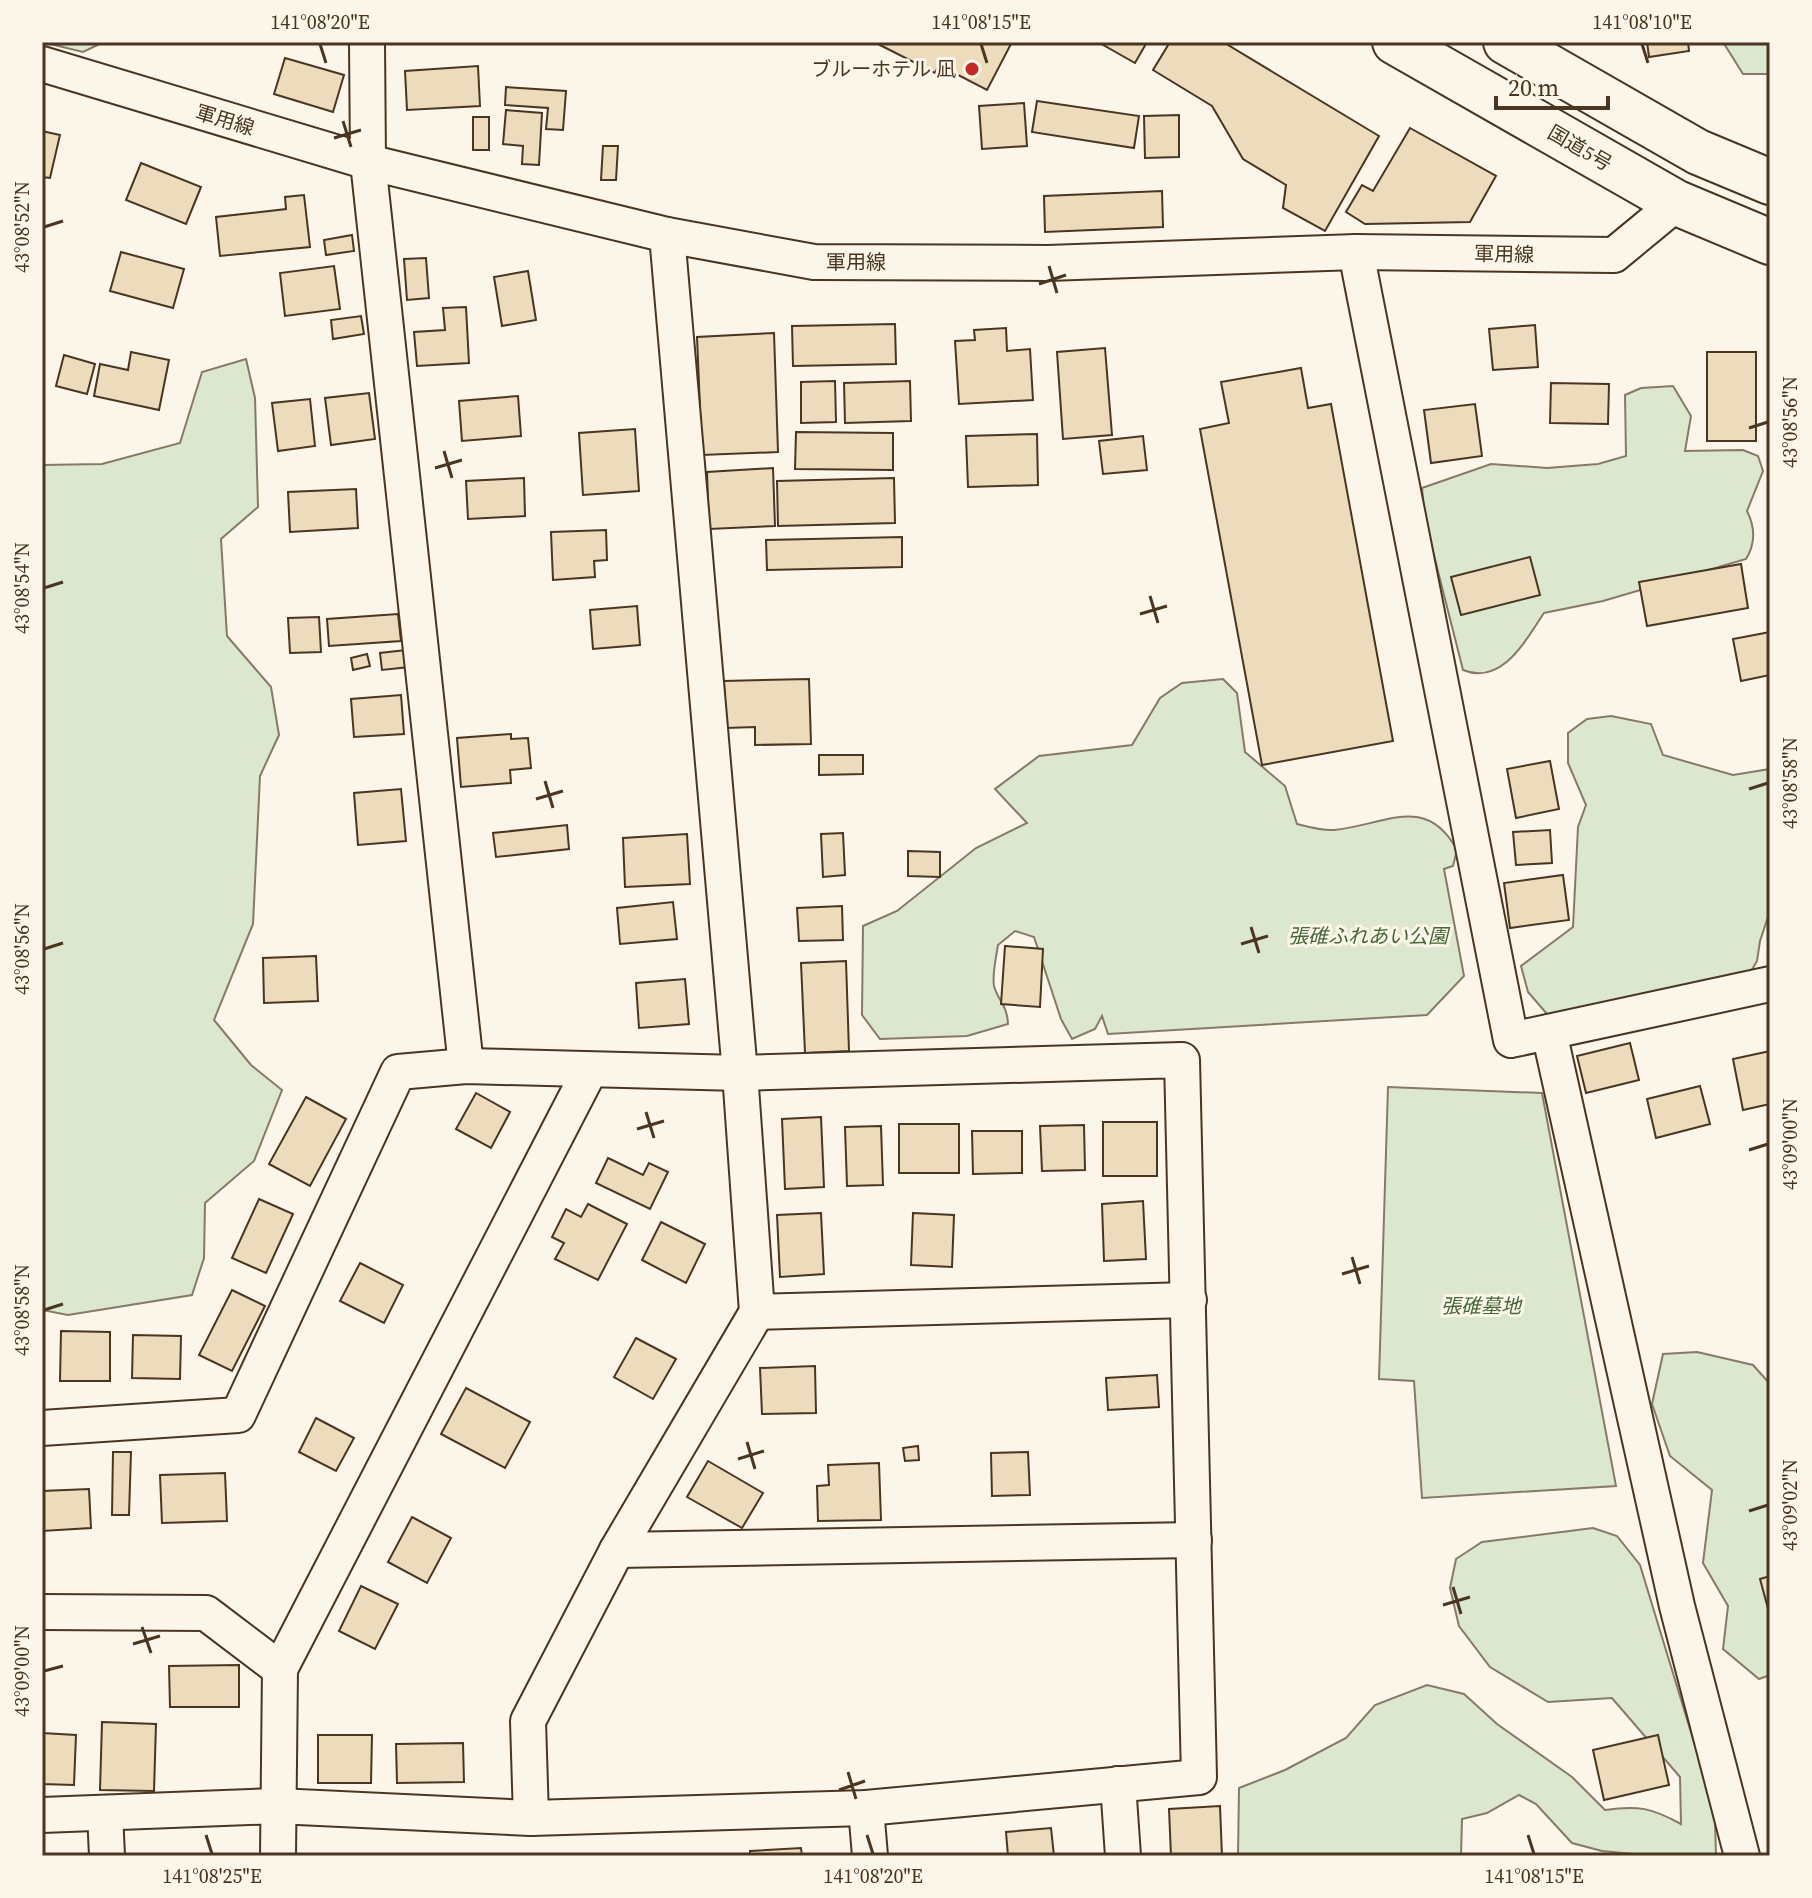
<svg xmlns="http://www.w3.org/2000/svg" width="1812" height="1898" font-family="'Source Serif 4','Noto Sans JP',serif">
<style>
.green{fill:#dce7d0;stroke:#887966;stroke-width:2}
.building{fill:#ecdcbc;stroke:#4a3520;stroke-width:2}
.lines{fill:none;stroke-linecap:round;stroke-linejoin:round}
.minor-casing{stroke:#4a3520;stroke-width:38}
.trunk-casing{stroke:#4a3520;stroke-width:48}
.minor{stroke:#fbf6e9;stroke-width:34}
.trunk{stroke:#fbf6e9;stroke-width:44}
.ticks{fill:none;stroke:#4a3520;stroke-width:3}
.poi-dot{fill:#c62828;stroke:#fbf6e9;stroke-width:3}
.labels{text-anchor:middle;stroke-width:6;stroke-linejoin:round;paint-order:stroke}
.poi-label{font-size:20px;fill:#4a3520;stroke:#fbf6e9;text-anchor:end}
.street-label{font-size:20px;fill:#4a3520;stroke:#fbf6e9}
.park-label{font-size:20px;font-style:italic;fill:#436837;stroke:#fbf6e9}
.neatline{fill:none;stroke:#4a3520;stroke-width:3}
.ticks-label{font-size:20px;text-anchor:middle;fill:#4a3520}
</style>
<rect width="100%" height="100%" fill="#fbf6e9"/>
<g class="green">
<polygon points="42,42 104,42 83,52"/>
<polygon points="1723,42 1770,42 1770,74 1743,74"/>
<polygon points="246,359 255,398 258,507 221,539 227,636 271,687 279,735 260,776 253,924 214,1020 251,1065 282,1090 254,1161 205,1203 204,1258 192,1295 68,1315 42,1310 42,465 102,464 180,443 202,372"/>
<path d="M1673,386L1691,416L1685,451L1743,450L1758,456L1763,471L1747,511C1755,527 1756,543 1746,559L1603,601L1544,613C1525,641 1502,686 1463,670L1425,520L1422,488L1491,464L1547,468L1598,464L1626,456L1625,395L1641,388Z"/>
<path d="M1223,679L1237,693L1245,752L1285,786L1297,824C1309,827 1322,831 1334,830C1385,825 1426,793 1457,850L1453,866L1444,869L1464,976L1427,1015L1108,1034L1102,1016L1095,1029L1072,1039L1061,1019L1034,937L1015,931L998,945C996,958 992,974 994,986C998,1001 1007,1004 1008,1024L967,1036L880,1039L862,1015L863,926L897,911L976,848L1027,823L995,789L1039,756L1132,745L1160,698L1182,683Z"/>
<polygon points="1611,716 1651,724 1663,755 1733,775 1770,769 1770,911 1760,941 1757,961 1746,980 1594,1012 1547,1014 1528,992 1521,966 1573,927 1578,827 1586,805 1568,763 1568,733 1587,719"/>
<polygon points="1388,1087 1542,1093 1616,1486 1422,1498 1414,1381 1379,1379"/>
<polygon points="1697,1352 1753,1365 1770,1384 1770,1675 1759,1679 1723,1649 1728,1606 1703,1563 1712,1490 1670,1456 1652,1404 1663,1354"/>
<path d="M1593,1528L1617,1536L1640,1565L1704,1775L1715,1821L1716,1856H1655L1602,1851L1572,1843L1536,1804L1519,1795L1487,1813L1462,1819L1461,1856H1238L1239,1788L1285,1770L1346,1738L1375,1705L1427,1685L1464,1694L1497,1724L1572,1777L1605,1810C1638,1805 1652,1808 1681,1824L1680,1777L1612,1698L1548,1702L1490,1667L1459,1626L1450,1588L1456,1559L1482,1542Z"/>
</g>
<g class="building">
<polygon points="874,42 1012,42 987,90 939,65 935,73"/>
<polygon points="1098,42 1147,42 1135,63"/>
<polygon points="1170,42 1223,42 1379,136 1325,231 1283,208 1286,185 1243,159 1212,106 1153,70"/>
<polygon points="1647,42 1688,42 1689,51 1649,57"/>
<polygon points="285,58 344,75 333,112 274,94"/>
<polygon points="478,66 480,106 407,110 405,71"/>
<polygon points="506,87 566,91 563,130 546,129 548,108 505,105"/>
<polygon points="1037,101 1139,116 1134,148 1032,132"/>
<polygon points="1024,103 1027,146 982,149 979,106"/>
<polygon points="506,110 542,113 539,165 522,164 523,146 503,144"/>
<polygon points="1179,115 1179,157 1145,158 1144,116"/>
<rect x="473" y="117" width="16" height="33"/>
<polygon points="1410,128 1496,176 1470,222 1365,224 1346,212 1362,185 1373,191"/>
<polygon points="42,131 60,135 50,178 42,177"/>
<polygon points="603,146 618,146 616,180 601,180"/>
<polygon points="141,163 201,187 186,224 126,200"/>
<polygon points="1162,191 1163,227 1045,232 1044,196"/>
<polygon points="304,195 310,247 220,256 216,217 286,209 285,197"/>
<polygon points="352,235 354,251 326,255 324,240"/>
<polygon points="121,252 184,269 173,308 110,291"/>
<polygon points="426,258 429,298 407,300 404,259"/>
<polygon points="334,266 340,309 285,316 280,273"/>
<polygon points="528,271 536,320 502,326 494,277"/>
<polygon points="466,307 469,363 417,366 414,332 445,330 443,308"/>
<polygon points="361,316 364,334 333,339 331,320"/>
<polygon points="895,324 896,364 793,366 792,326"/>
<polygon points="1535,325 1538,367 1493,370 1489,329"/>
<polygon points="1006,328 1007,351 1030,349 1033,400 959,404 955,341 975,340 974,330"/>
<polygon points="774,333 778,452 702,455 697,337"/>
<polygon points="1105,348 1112,435 1063,439 1057,352"/>
<polygon points="131,352 169,360 159,410 94,396 100,364 128,370"/>
<rect x="1707" y="352" width="49" height="89"/>
<polygon points="64,355 95,364 87,394 56,386"/>
<polygon points="1301,368 1308,408 1331,404 1393,741 1262,765 1200,429 1229,423 1221,382"/>
<polygon points="835,381 836,422 801,423 801,382"/>
<polygon points="910,381 911,421 845,423 844,383"/>
<polygon points="1551,383 1609,384 1608,424 1550,423"/>
<polygon points="369,393 375,439 331,445 325,398"/>
<polygon points="518,396 521,436 462,441 459,401"/>
<polygon points="310,399 315,446 278,451 272,403"/>
<polygon points="1475,404 1482,456 1431,463 1424,410"/>
<polygon points="635,429 639,491 583,495 579,433"/>
<polygon points="796,432 893,433 893,470 795,469"/>
<polygon points="1037,434 1038,485 968,487 966,436"/>
<polygon points="1143,436 1147,470 1103,474 1099,441"/>
<polygon points="773,468 775,526 709,529 707,472"/>
<polygon points="524,478 525,516 468,519 466,481"/>
<polygon points="894,478 895,523 778,526 777,481"/>
<polygon points="356,489 358,528 290,532 288,492"/>
<polygon points="606,530 607,560 594,561 595,577 553,580 551,532"/>
<polygon points="902,537 902,567 767,570 766,540"/>
<polygon points="1530,557 1540,595 1461,615 1451,577"/>
<polygon points="1741,564 1748,608 1647,626 1639,582"/>
<polygon points="637,606 640,645 593,649 590,610"/>
<polygon points="398,614 401,641 329,646 327,619"/>
<polygon points="319,617 321,652 290,653 288,618"/>
<polygon points="1770,632 1770,675 1741,681 1733,639"/>
<polygon points="406,650 409,667 382,670 380,653"/>
<polygon points="367,654 370,666 353,670 351,658"/>
<polygon points="809,679 811,744 755,745 755,727 726,728 724,681"/>
<polygon points="401,695 404,734 354,737 351,699"/>
<polygon points="511,734 511,739 528,738 531,768 510,770 511,783 461,787 457,738"/>
<polygon points="819,755 863,755 863,774 819,775"/>
<polygon points="1550,761 1559,809 1516,818 1507,769"/>
<polygon points="401,789 406,841 358,845 354,793"/>
<polygon points="567,825 569,849 496,857 493,833"/>
<polygon points="1550,830 1552,863 1516,865 1513,832"/>
<polygon points="843,833 845,875 823,877 821,834"/>
<polygon points="687,834 690,884 625,887 623,838"/>
<polygon points="908,851 940,852 940,877 908,876"/>
<polygon points="1563,875 1569,920 1510,928 1504,883"/>
<polygon points="673,902 677,939 620,944 617,908"/>
<polygon points="842,906 843,940 799,941 797,908"/>
<polygon points="1005,946 1043,949 1040,1007 1001,1004"/>
<polygon points="316,956 318,1001 264,1003 263,958"/>
<polygon points="846,961 849,1051 805,1053 801,963"/>
<polygon points="685,979 689,1024 639,1028 636,983"/>
<polygon points="1630,1043 1639,1080 1586,1093 1577,1056"/>
<polygon points="1770,1051 1770,1104 1743,1110 1733,1059"/>
<polygon points="1700,1086 1710,1124 1656,1138 1647,1099"/>
<polygon points="476,1093 510,1112 491,1148 456,1129"/>
<polygon points="306,1097 346,1119 310,1186 269,1164"/>
<polygon points="821,1117 824,1187 785,1189 782,1119"/>
<rect x="1103" y="1122" width="54" height="54"/>
<rect x="899" y="1124" width="60" height="49"/>
<polygon points="1084,1125 1085,1170 1042,1171 1040,1126"/>
<polygon points="881,1126 883,1185 847,1186 845,1127"/>
<polygon points="972,1131 1022,1131 1022,1173 973,1174"/>
<polygon points="608,1158 643,1175 649,1163 668,1172 650,1209 596,1183"/>
<polygon points="259,1199 293,1214 266,1273 232,1258"/>
<polygon points="1143,1201 1146,1259 1104,1261 1102,1204"/>
<polygon points="588,1204 627,1224 598,1280 555,1259 564,1243 552,1237 566,1209 581,1217"/>
<polygon points="821,1213 824,1274 780,1277 777,1215"/>
<polygon points="913,1213 954,1215 952,1267 911,1265"/>
<polygon points="661,1222 705,1244 686,1283 642,1260"/>
<polygon points="360,1263 403,1285 384,1323 340,1301"/>
<polygon points="232,1290 265,1306 232,1371 199,1355"/>
<polygon points="61,1331 110,1332 110,1381 60,1381"/>
<polygon points="133,1335 181,1336 180,1379 132,1378"/>
<polygon points="636,1338 676,1359 653,1399 614,1377"/>
<polygon points="815,1366 816,1413 762,1414 760,1368"/>
<polygon points="1157,1375 1159,1407 1108,1410 1106,1378"/>
<polygon points="466,1388 530,1422 505,1468 441,1434"/>
<polygon points="316,1418 354,1438 336,1471 299,1452"/>
<polygon points="918,1446 919,1460 905,1461 903,1448"/>
<polygon points="113,1452 131,1452 129,1515 112,1515"/>
<polygon points="1028,1452 1030,1495 992,1496 991,1453"/>
<polygon points="708,1461 763,1493 742,1528 687,1497"/>
<polygon points="879,1463 881,1520 818,1521 817,1486 829,1485 828,1465"/>
<polygon points="225,1473 227,1521 162,1523 160,1475"/>
<polygon points="89,1489 91,1528 42,1531 42,1491"/>
<polygon points="412,1517 451,1538 427,1583 388,1562"/>
<polygon points="1770,1576 1770,1616 1760,1579"/>
<polygon points="361,1586 398,1604 375,1649 339,1631"/>
<polygon points="239,1665 239,1707 170,1707 169,1666"/>
<polygon points="102,1722 156,1724 154,1791 100,1790"/>
<polygon points="42,1733 76,1735 74,1785 42,1784"/>
<polygon points="318,1735 372,1735 371,1783 318,1783"/>
<polygon points="1658,1735 1669,1785 1604,1800 1593,1750"/>
<polygon points="463,1743 464,1782 397,1783 396,1744"/>
<polygon points="1220,1806 1222,1856 1171,1856 1169,1809"/>
<polygon points="1051,1828 1054,1856 1008,1856 1006,1832"/>
<polygon points="801,1848 802,1856 750,1856 750,1851"/>
</g>
<g class="lines">
<defs>
<g id="minor">
<polyline points="367,42 368,162 466,1066"/>
<polyline points="42,64 368,162 667,235 814,262 1048,263 1356,252 1614,255 1677,203"/>
<polyline points="1356,252 1511,1040 1770,984"/>
<polyline points="1549,1032 1677,1606 1742,1856"/>
<polyline points="757,1312 1189,1300"/>
<polyline points="42,1428 238,1415 398,1072 466,1066 740,1073 1182,1060 1199,1777 866,1808 531,1818 277,1806 42,1815"/>
<polyline points="617,1550 1194,1540"/>
<polyline points="42,1612 206,1613 280,1669"/>
<polyline points="1118,1784 1123,1856"/>
<polyline points="866,1808 870,1856"/>
<polyline points="105,1813 107,1856"/>
<polyline points="531,1818 528,1721 617,1550 757,1312 740,1073 667,235"/>
<polyline points="278,1856 280,1669 590,1070"/>
</g>
<g id="trunk">
<polyline points="1395,42 1677,203 1770,242"/>
<polyline points="1506,42 1698,152 1770,182"/>
</g>
</defs>
<use href="#minor" class="minor-casing"/>
<use href="#trunk" class="trunk-casing"/>
<use href="#minor" class="minor"/>
<use href="#trunk" class="trunk"/>
</g>
<path class="ticks" d="M320,44L326,63M981,44L987,63M1642,44L1648,63M343,121L351,147M334,138L361,130M44,227L63,221M1049,266L1057,293M1039,284L1066,275M1749,428L1768,422M444,451L452,478M435,468L462,460M44,588L63,582M1150,596L1158,623M1140,614L1167,606M545,781L553,808M1749,789L1768,783M536,799L563,791M1251,927L1259,953M1241,944L1268,936M44,949L63,943M646,1112L654,1138M637,1129L664,1121M1749,1150L1768,1144M1352,1257L1360,1284M1342,1274L1369,1266M44,1310L63,1304M747,1442L755,1469M738,1459L764,1451M1749,1511L1768,1505M1453,1587L1461,1614M1443,1605L1470,1597M142,1627L151,1653M133,1644L160,1636M44,1671L63,1666M848,1772L856,1799M839,1790L865,1781M206,1835L212,1854M867,1835L873,1854M1528,1835L1534,1854"/>
<circle class="poi-dot" cx="972" cy="69" r="8"/>
<g class="labels">
<g class="poi-label">
<text x="956" y="76">ブルーホテル 凪</text>
</g>
<g class="street-label">
<text transform="translate(225 120) rotate(17)" y="7">軍用線</text>
<text transform="translate(1580 148) rotate(30)" y="7">国道5号</text>
<text transform="translate(1504 254) rotate(1)" y="7">軍用線</text>
<text x="856" y="269">軍用線</text>
</g>
<g class="park-label">
<text x="1368" y="943">張碓ふれあい公園</text>
<text x="1481" y="1313">張碓墓地</text>
</g>
</g>
<rect width="1812" height="1898" fill="none" stroke="#fbf6e9" stroke-width="88"/>
<path d="M1496 96v12h112v-12" fill="none" stroke="#4a3520" stroke-width="4"/>
<text x="1508" y="96" font-size="24" fill="#4a3520" stroke="#fbf6e9" stroke-width="6" paint-order="stroke">20 m</text>
<rect x="44" y="44" width="1724" height="1810" class="neatline"/>
<g class="ticks-label">
<text x="320" y="29">141°08'20"E</text>
<text x="981" y="29">141°08'15"E</text>
<text x="1642" y="29">141°08'10"E</text>
<text transform="translate(22 227) rotate(-90)" y="7">43°08'52"N</text>
<text transform="translate(1790 422) rotate(-90)" y="7">43°08'56"N</text>
<text transform="translate(22 588) rotate(-90)" y="7">43°08'54"N</text>
<text transform="translate(1790 783) rotate(-90)" y="7">43°08'58"N</text>
<text transform="translate(22 949) rotate(-90)" y="7">43°08'56"N</text>
<text transform="translate(1790 1144) rotate(-90)" y="7">43°09'00"N</text>
<text transform="translate(22 1310) rotate(-90)" y="7">43°08'58"N</text>
<text transform="translate(1790 1505) rotate(-90)" y="7">43°09'02"N</text>
<text transform="translate(22 1671) rotate(-90)" y="7">43°09'00"N</text>
<text x="212" y="1883">141°08'25"E</text>
<text x="873" y="1883">141°08'20"E</text>
<text x="1534" y="1883">141°08'15"E</text>
</g>
</svg>
